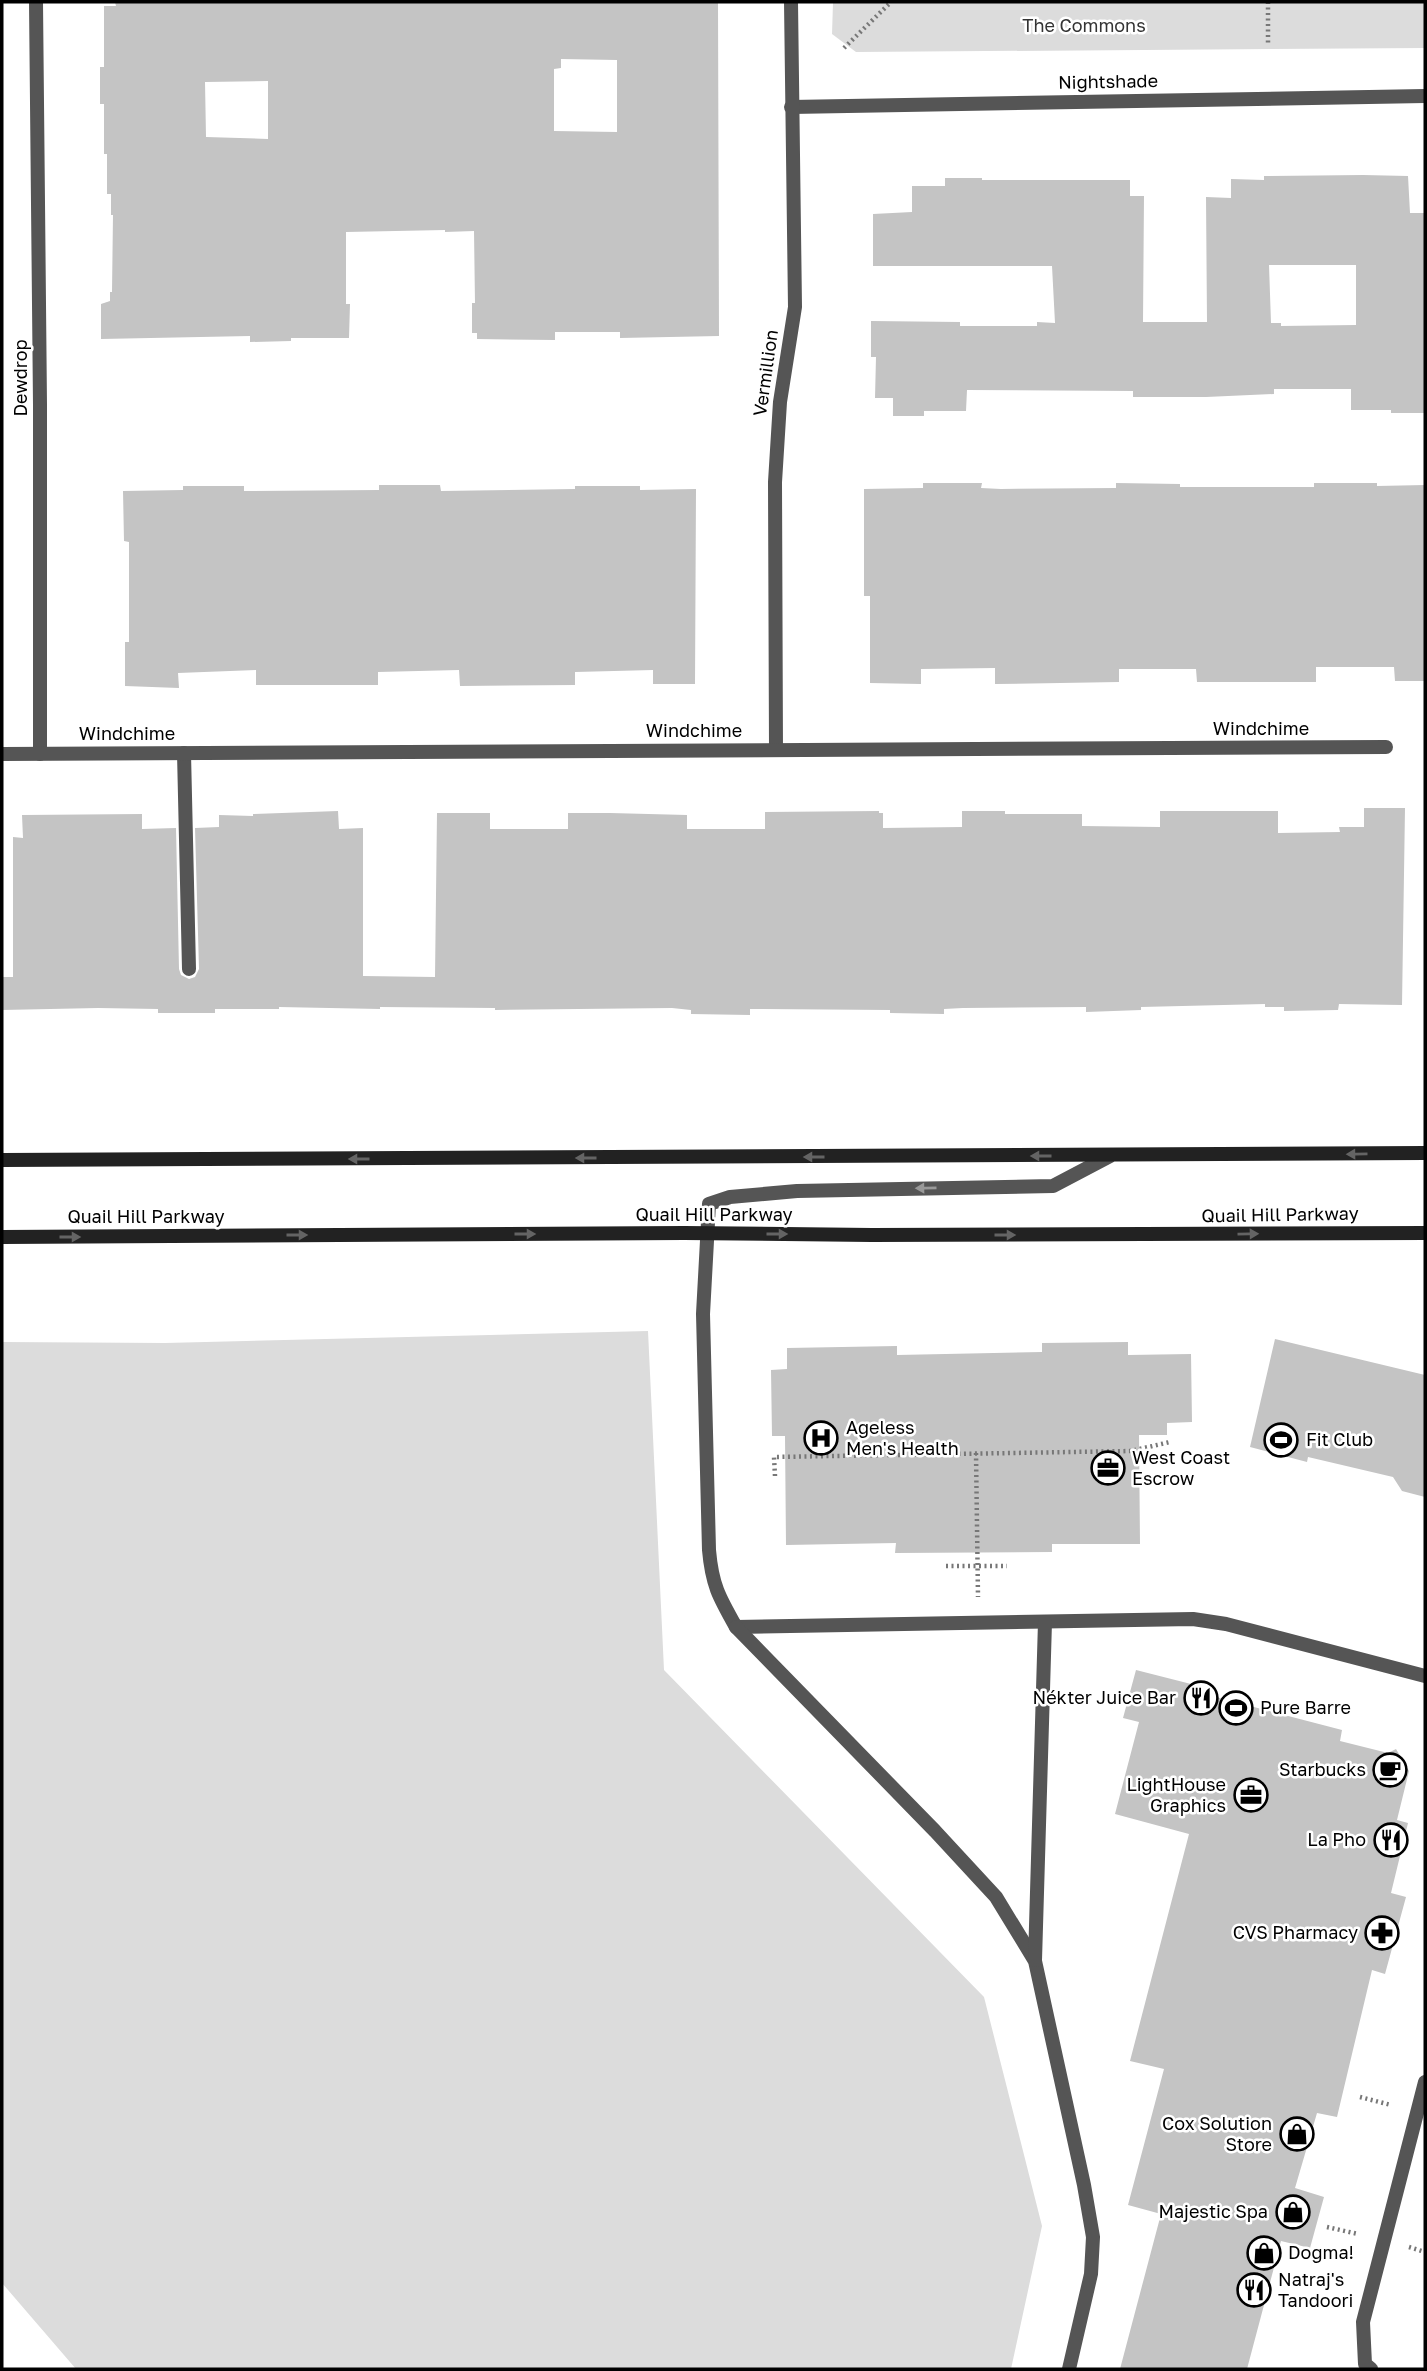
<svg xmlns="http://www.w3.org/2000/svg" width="1427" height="2371" font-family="'Golos Text',sans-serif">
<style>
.green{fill:#dcdcdc}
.building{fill:#c4c4c4;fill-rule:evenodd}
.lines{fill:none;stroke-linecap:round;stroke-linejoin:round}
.path{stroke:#777;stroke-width:4.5;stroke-dasharray:2 3.5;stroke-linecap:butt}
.lane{stroke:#555;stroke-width:14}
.street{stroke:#555;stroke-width:14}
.secondary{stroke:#222;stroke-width:14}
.oneway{fill:#646464}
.oneway2{fill:#999}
.labels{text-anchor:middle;stroke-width:5;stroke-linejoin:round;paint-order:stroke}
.park-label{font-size:18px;fill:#333;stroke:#fff}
.street-label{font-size:18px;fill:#000;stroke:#fff}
.poi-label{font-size:18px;fill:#000;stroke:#fff;text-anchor:end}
</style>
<rect width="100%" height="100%" fill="#fff"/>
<g class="green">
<polygon points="833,2 1425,2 1425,48 856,52 832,34"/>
<polygon points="648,1331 664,1670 984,1997 1042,2226 1011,2369 76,2369 2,2283 2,1342 165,1343"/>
</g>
<g class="building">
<path d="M115,2H718L719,336L620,338V332H555V340L477,339V333H472V303H475L474,231L445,232V230L346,232V304H350L349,338H291V341L250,342V336L101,339V304L110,301V292H112L113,215H111V194H107V154H104V104H100V67H104V6H116ZM561,59L617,60V132L554,131V69L561,68ZM268,81V139L206,137L205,82Z"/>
<path d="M1363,175L1408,176L1410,213H1425V413H1391V410H1351V389H1274V394L1206,397H1133V391L967,390L966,411H924V416H893V398H875L876,357H871V321L960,322V326H1037V322L1055,323L1052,266H873V214L912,212V186H945V178H982V180H1130V196H1144L1143,322H1207L1206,197L1231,198V179L1264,180V176ZM1269,265H1356V325L1281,326V323H1271Z"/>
<polygon points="923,483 982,483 981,488 1001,489 1116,488 1116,483 1180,484 1180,487 1314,487 1314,483 1377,483 1377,486 1425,485 1425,681 1395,681 1394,667 1316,667 1316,682 1197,682 1196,669 1119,669 1119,682 995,684 995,668 921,669 921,684 870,683 870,596 864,596 864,489 923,488"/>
<polygon points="379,485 440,485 441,491 575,489 575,486 640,486 640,490 696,489 695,684 653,684 653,670 575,672 575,685 460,686 459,670 378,672 378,685 256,685 256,670 178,673 179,688 125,686 125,642 129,642 129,542 124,541 123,491 183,490 183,486 244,486 244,491 379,490"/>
<polygon points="1364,808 1405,808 1402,1005 1339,1004 1338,1010 1284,1011 1284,1007 1265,1007 1265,1004 1141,1007 1141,1010 1086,1012 1086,1007 963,1008 944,1009 944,1014 890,1013 890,1010 750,1009 750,1015 691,1014 691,1010 672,1008 495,1010 495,1008 380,1007 380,1009 279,1007 279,1009 215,1009 215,1013 158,1013 158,1009 98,1008 2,1010 2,977 13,977 13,837 23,838 22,815 142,814 142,829 176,828 179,969 181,975 189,979 195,977 199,969 195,828 219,827 219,815 253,816 253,814 338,811 339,829 363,828 363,976 435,977 437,813 490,813 490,829 568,829 568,813 610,813 687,815 687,829 765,829 765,812 879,811 879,813 883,813 883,828 962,827 962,811 1005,811 1005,814 1082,814 1082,826 1160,827 1160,811 1278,811 1278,833 1340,832 1339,827 1364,827"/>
<polygon points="1275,1339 1425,1375 1425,1497 1402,1491 1393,1477 1308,1457 1307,1462 1250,1447"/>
<polygon points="1128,1342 1128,1355 1191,1354 1192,1422 1167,1423 1167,1435 1139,1435 1140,1544 1052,1544 1052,1552 895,1553 896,1543 786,1545 785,1436 772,1436 771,1370 787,1369 787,1348 897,1346 897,1355 1042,1352 1042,1343"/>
<polygon points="1136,1670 1191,1684 1189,1690 1342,1730 1340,1741 1388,1753 1396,1749 1409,1771 1397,1820 1408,1823 1391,1893 1406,1897 1385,1974 1372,1970 1337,2117 1317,2113 1295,2188 1324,2197 1310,2248 1281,2241 1247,2369 1120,2369 1161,2214 1128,2205 1164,2069 1130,2061 1189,1834 1115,1814 1139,1722 1123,1718"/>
</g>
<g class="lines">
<g class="path">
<polyline points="1268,2 1268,46"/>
<polyline points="844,48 891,2"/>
<polyline points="976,1453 978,1597"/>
<polyline points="775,1476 774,1457 1131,1451 1170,1442"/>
<polyline points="946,1566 1007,1566"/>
<polyline points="1360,2097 1391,2105"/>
<polyline points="1327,2227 1358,2234"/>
<polyline points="1409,2247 1425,2252"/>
</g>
<g class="lane">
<polyline points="184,753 189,969"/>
<path d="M1110,1156L1053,1186L797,1191L730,1197L709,1204L703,1314L709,1550C712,1585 719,1597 736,1627L1193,1619L1226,1624L1425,1676"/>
<polyline points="736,1627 935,1831 996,1897 1035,1961 1084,2185 1093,2237 1091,2274 1069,2369"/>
<polyline points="1035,1960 1045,1622"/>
<polyline points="1371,2369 1365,2364 1363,2322 1425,2082"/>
</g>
<g class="street">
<polyline points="36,2 40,404 40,754"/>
<polyline points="791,107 1425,96"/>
<polyline points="776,750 775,482 780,402 795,307 791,2"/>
<polyline points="2,754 1386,747"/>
</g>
<g class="secondary">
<polyline points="2,1160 1425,1153"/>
<polyline points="2,1237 684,1233 872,1235 1425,1233"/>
</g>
</g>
<defs><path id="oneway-solid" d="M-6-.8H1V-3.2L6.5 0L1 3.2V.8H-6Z" transform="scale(1.75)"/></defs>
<g class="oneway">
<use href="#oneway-solid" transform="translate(1357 1154) rotate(179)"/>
<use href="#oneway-solid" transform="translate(1041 1156) rotate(180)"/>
<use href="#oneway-solid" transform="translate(814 1157) rotate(180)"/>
<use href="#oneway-solid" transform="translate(586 1158) rotate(180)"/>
<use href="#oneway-solid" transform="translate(359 1159) rotate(180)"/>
<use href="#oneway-solid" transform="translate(525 1234)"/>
<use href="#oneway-solid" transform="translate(777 1234)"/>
<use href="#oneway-solid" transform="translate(1248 1234) rotate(-1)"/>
<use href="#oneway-solid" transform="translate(297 1235)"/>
<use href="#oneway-solid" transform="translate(1005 1235)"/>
<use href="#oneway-solid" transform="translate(70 1237)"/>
</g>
<use class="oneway2" href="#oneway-solid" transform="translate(926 1188) rotate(179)"/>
<defs>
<symbol id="hospital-ring" viewBox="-11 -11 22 22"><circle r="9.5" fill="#fff" stroke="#000" stroke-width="1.5"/><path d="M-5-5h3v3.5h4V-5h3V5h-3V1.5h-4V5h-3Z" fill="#000"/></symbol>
<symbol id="stadium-ring" viewBox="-11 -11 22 22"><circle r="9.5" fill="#fff" stroke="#000" stroke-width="1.5"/><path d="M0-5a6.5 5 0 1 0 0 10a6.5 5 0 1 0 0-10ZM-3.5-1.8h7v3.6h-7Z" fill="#000"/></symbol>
<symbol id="office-ring" viewBox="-11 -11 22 22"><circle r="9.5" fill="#fff" stroke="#000" stroke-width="1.5"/><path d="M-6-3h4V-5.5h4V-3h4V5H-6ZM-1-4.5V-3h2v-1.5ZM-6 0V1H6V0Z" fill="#000"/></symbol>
<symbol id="restaurant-ring" viewBox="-11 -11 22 22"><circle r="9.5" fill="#fff" stroke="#000" stroke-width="1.5"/><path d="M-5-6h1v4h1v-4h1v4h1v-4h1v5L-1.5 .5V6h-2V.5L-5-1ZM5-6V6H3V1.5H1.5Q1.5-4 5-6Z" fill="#000"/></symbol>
<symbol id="cafe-ring" viewBox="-11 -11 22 22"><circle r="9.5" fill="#fff" stroke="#000" stroke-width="1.5"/><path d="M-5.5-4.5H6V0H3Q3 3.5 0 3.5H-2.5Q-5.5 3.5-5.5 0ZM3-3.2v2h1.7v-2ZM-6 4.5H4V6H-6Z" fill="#000"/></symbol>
<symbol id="pharmacy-ring" viewBox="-11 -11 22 22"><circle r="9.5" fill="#fff" stroke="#000" stroke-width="1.5"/><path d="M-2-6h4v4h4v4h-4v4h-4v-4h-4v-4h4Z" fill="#000"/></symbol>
<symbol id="shop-ring" viewBox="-11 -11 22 22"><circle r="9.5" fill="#fff" stroke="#000" stroke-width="1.5"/><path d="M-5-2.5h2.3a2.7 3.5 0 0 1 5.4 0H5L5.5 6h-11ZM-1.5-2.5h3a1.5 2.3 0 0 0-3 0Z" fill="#000"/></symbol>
</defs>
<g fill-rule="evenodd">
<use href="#hospital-ring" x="802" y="1419" width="38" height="38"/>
<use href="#stadium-ring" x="1262" y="1421" width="38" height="38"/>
<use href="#office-ring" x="1089" y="1449" width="38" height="38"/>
<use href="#restaurant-ring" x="1182" y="1679" width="38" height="38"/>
<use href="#stadium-ring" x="1217" y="1689" width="38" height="38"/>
<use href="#cafe-ring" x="1371" y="1751" width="38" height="38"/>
<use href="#office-ring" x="1232" y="1776" width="38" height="38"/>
<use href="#restaurant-ring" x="1372" y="1821" width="38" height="38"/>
<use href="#pharmacy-ring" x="1363" y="1914" width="38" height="38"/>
<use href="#shop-ring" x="1278" y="2115" width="38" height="38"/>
<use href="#shop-ring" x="1274" y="2193" width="38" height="38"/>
<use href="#shop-ring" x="1245" y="2234" width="38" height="38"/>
<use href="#restaurant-ring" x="1235" y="2271" width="38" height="38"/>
</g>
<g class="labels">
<g class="park-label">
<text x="1084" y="32">The Commons</text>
</g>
<g class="street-label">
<text transform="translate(1108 82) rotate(-1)" y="6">Nightshade</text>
<text transform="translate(766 373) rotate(-82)" y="6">Vermillion</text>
<text transform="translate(21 378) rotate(-90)" y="6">Dewdrop</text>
<text x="1261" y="735">Windchime</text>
<text x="694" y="737">Windchime</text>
<text x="127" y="740">Windchime</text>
<text x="714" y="1221">Quail Hill Parkway</text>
<text transform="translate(1280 1215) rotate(-1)" y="6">Quail Hill Parkway</text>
<text x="146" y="1223">Quail Hill Parkway</text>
</g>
<g class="poi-label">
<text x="846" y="1434" text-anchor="start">Ageless<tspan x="846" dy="21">Men's Health</tspan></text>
<text x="1306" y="1446" text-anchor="start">Fit Club</text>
<text x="1132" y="1464" text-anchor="start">West Coast<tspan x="1132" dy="21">Escrow</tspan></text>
<text x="1176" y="1704">Nékter Juice Bar</text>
<text x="1260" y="1714" text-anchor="start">Pure Barre</text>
<text x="1366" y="1776">Starbucks</text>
<text x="1226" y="1791">LightHouse<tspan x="1226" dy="21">Graphics</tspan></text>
<text x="1366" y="1846">La Pho</text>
<text x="1358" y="1939">CVS Pharmacy</text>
<text x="1272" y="2130">Cox Solution<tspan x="1272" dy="21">Store</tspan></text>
<text x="1268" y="2218">Majestic Spa</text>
<text x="1288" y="2259" text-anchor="start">Dogma!</text>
<text x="1278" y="2286" text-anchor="start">Natraj's<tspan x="1278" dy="21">Tandoori</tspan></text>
</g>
</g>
<rect width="1427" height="2371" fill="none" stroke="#000000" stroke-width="7"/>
</svg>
